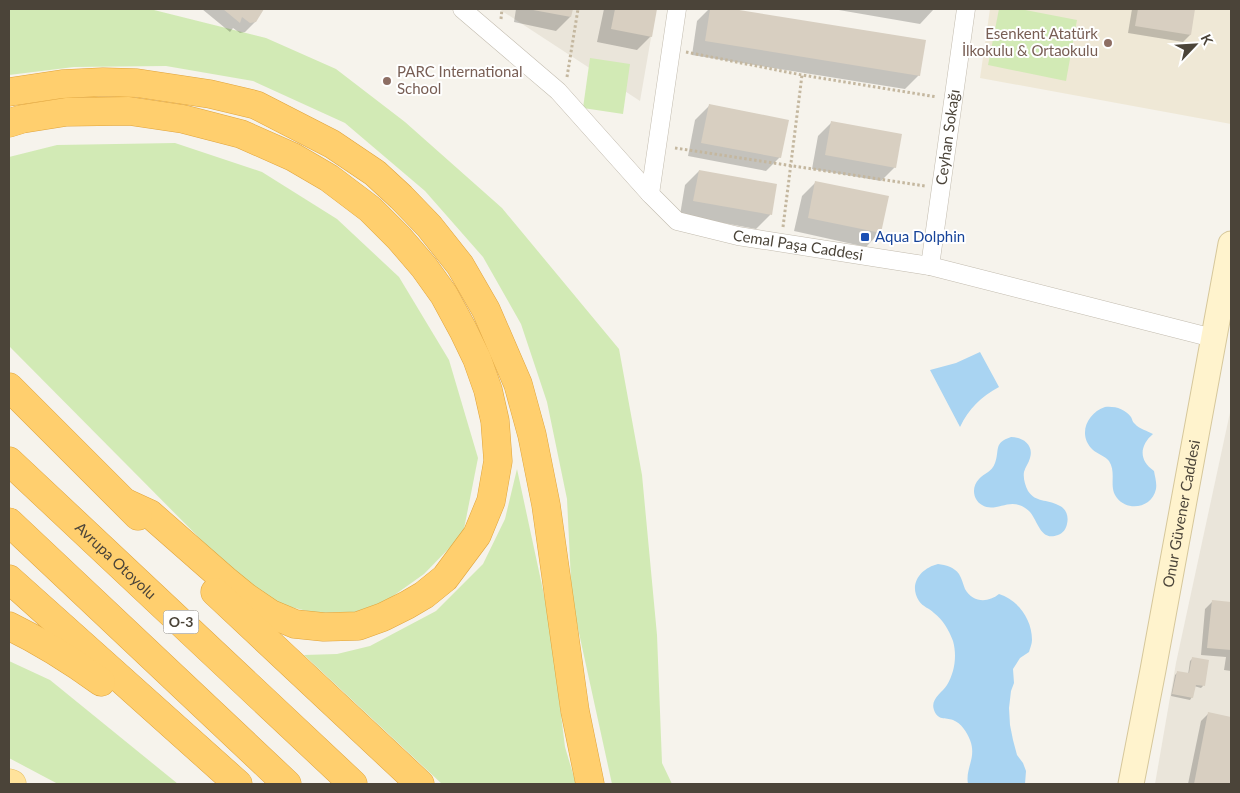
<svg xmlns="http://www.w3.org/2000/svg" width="1240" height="793" font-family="Lato,sans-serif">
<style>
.residential{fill:#eae5da}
.education{fill:#efe8d6}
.green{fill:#d2eab5}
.water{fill:#a9d4f2}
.shadow{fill:#0003}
.building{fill:#d8cfc1}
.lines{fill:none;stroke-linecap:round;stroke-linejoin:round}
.street-casing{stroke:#c2bbae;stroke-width:19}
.secondary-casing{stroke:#d6c79b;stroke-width:27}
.primary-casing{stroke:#e6c16a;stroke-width:29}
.highway-casing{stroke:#e0a43c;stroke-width:29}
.path{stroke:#c4b79f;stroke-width:3;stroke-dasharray:2.5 2.5;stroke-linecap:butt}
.street{stroke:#fff;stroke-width:18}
.secondary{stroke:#fff3cd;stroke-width:25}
.primary{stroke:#ffe39c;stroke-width:28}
.highway{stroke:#ffcf6e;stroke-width:28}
.education-dot{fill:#8d6e63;stroke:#fff;stroke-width:2}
.transit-dot{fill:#1a4fb4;stroke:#fff;stroke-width:2}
.labels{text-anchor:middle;stroke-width:4;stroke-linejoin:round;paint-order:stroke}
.shield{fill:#fff;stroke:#817c74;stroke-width:1}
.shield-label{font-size:14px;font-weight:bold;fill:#4b4439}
.education-label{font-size:15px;fill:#785e54;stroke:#fff;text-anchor:end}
.street-label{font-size:15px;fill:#4b4439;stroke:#fff}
.transit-label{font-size:15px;fill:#164399;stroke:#fff;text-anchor:start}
</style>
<rect width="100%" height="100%" fill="#f6f3ec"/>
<g class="residential">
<polygon points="499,9 656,9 640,101"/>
<polygon points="1231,408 1231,784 1155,784 1176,663"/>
</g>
<polygon class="education" points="990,9 1231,9 1231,124 980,78"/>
<g class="green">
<polygon points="9,9 150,9 266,38 336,69 405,122 502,208 619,349 642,475 657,635 662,763 672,784 612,784 572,601 567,499 547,402 521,324 483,257 425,191 345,123 253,81 166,66 74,67 9,75"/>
<polygon points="999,9 1020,9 1077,20 1066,81 988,65"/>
<polygon points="590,58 630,64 623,114 583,108"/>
<polygon points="175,143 262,172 337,219 399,277 449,360 478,458 463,534 424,574 386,601 355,612 315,613 275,603 240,579 9,346 9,157 57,145"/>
<polygon points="517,469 549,618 565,747 576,784 442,784 304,655 337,654 370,646 436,611 483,564 505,519"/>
<polygon points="9,661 50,680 178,784 58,784 9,758"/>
</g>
<g class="water">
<path d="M980,352L999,387C981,397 969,408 960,427L930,370L956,363Z"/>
<path d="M1105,407C1115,406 1125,409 1131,417C1133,421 1132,421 1135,424C1139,429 1148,431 1153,434C1140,445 1138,460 1154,471C1155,477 1157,483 1156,489C1152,508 1128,512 1117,498C1108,487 1117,473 1109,461C1105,456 1098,454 1093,450C1077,435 1087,413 1105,407Z"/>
<path d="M1011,437C1023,437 1034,445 1030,458C1029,463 1025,467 1024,472C1023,478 1025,485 1028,491C1036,503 1047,499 1058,505C1066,508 1069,516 1067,524C1066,529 1063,533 1058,535C1040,542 1038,520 1029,511C1011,494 997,514 982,505C973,500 971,487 979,479C984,473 992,472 995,463C1000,450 993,443 1011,437Z"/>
<path d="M938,564C946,565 954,567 959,574C962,579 963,584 965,589C973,603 988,603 999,594C1018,600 1032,619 1032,640C1032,644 1030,648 1029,652L1020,658L1013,669L1014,683L1011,691L1009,708L1010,725L1013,740L1017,755L1023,763L1026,771L1025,784H968C965,768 977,758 970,740C967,732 961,723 953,720C945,717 938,721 934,710C930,699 942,693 947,685C955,672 957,655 953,641C949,630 943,620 934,613C929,608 923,607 919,601C908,584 921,568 938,564Z"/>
</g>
<g class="shadow">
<polygon points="202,9 263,9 255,22 245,32 240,33 233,28 230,32"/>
<polygon points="516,9 571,9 570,17 556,31 514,22"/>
<polygon points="604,9 656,9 651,36 637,50 597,42"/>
<polygon points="709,9 726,9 924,41 919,75 905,89 692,55 697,21"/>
<polygon points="833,9 934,9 920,24"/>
<polygon points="1132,9 1194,9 1190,35 1183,42 1128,33"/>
<polygon points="709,106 780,157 766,171 688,156 695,120"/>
<polygon points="832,122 895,167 881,181 812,169 818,136"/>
<polygon points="699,171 776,185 770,215 756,229 680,215 685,185"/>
<polygon points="816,182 880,232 866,247 794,231 802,196"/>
<polygon points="1212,602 1231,603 1231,671 1224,670 1226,657 1201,655 1205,609"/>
<polygon points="1192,659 1203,686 1201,688 1194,686 1192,697 1190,700 1171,696 1175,675 1177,673 1188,675 1190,661"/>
<polygon points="1209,713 1231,718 1231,773 1229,784 1188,784 1201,721"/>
</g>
<g class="building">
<polygon points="223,9 264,9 256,22 250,23 242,17 240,23"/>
<polygon points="533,9 573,9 571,17 533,10"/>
<polygon points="615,9 657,9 652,37 611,29"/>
<polygon points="710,9 733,9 926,40 920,76 705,41"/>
<polygon points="1138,9 1195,9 1191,35 1135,26"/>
<polygon points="709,104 789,120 781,158 701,143"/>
<polygon points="831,121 902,134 896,168 825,155"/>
<polygon points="699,170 777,184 772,215 693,201"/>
<polygon points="815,181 889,196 881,233 808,218"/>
<polygon points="1212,600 1231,602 1231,650 1207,648"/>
<polygon points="1192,657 1209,660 1205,686 1196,685 1193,698 1172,694 1177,671 1189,673"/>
<polygon points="1208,712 1231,717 1231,780 1230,784 1194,784"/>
</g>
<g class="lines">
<defs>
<g id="street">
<path id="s1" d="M462,9L558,91L650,194L677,221L738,236L930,266L1213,338"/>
<polyline points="650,194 677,9"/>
<path id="s2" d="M930,266L966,9"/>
</g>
<g id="secondary">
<path id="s3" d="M1131,784L1153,670L1231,244"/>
</g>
<polyline id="primary" points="9,783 12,784"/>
<g id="highway">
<polyline points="9,92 62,84 103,82 137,83 210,94 256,105 332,144 375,173 401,197 429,226 460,265 486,310 518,384 532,435 546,505 575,711 590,784"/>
<polyline points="9,123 22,119 66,112 129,111 183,119 241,134 293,157 329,178 370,209 399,238 424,267 444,295 463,330 477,359 488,390 495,421 498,461 491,501 477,535 445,578 424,595 407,605 383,617 358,626 324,627 295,624 271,614 246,597 224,579 150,514 126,503"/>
<polyline points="9,387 138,516"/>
<path id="s4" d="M9,461L353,784"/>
<polyline points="9,522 287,784"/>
<polyline points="9,579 238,784"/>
<polyline points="215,592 420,784"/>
<path d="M9,626C42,642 72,661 101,682"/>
</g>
</defs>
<use href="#street" class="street-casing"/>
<use href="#secondary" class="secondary-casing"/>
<use href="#primary" class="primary-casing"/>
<use href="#highway" class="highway-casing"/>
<g class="path">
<polyline points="501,19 502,9"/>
<polyline points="686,52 802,75"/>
<polyline points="567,77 578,9"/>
<polyline points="675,148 925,186"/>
<polyline points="783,227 802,75 937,97"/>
</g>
<use href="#street" class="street"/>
<use href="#secondary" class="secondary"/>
<use href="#primary" class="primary"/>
<use href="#highway" class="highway"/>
</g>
<g class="education-dot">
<circle cx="1108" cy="43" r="5"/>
<circle cx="387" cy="81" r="5"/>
</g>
<rect class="transit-dot" x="860" y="232" width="10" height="10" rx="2.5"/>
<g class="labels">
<rect class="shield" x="163.5" y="610.5" width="35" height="23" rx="4"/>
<g class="shield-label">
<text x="181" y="627">O-3</text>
</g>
<g class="education-label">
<text x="1098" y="39">Esenkent Atatürk<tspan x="1098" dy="17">İlkokulu &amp; Ortaokulu</tspan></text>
<text x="397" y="77" text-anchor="start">PARC International<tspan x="397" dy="17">School</tspan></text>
</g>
<g class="street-label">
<text dy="5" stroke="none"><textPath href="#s2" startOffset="130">Ceyhan Sokağı</textPath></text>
<text dy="5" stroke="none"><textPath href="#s1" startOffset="426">Cemal Paşa Caddesi</textPath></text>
<text dy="5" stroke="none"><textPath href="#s3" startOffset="275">Onur Güvener Caddesi</textPath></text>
<text dy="5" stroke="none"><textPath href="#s4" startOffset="146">Avrupa Otoyolu</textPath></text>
</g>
<g class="transit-label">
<text x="875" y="242">Aqua Dolphin</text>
</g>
</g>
<rect width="1240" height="793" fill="none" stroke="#4b4439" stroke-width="20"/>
<g transform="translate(1195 45) rotate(65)" stroke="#ffffff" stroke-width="4" paint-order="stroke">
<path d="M0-4L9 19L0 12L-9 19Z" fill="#4b4439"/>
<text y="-8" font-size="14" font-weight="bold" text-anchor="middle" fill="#4b4439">K</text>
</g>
</svg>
